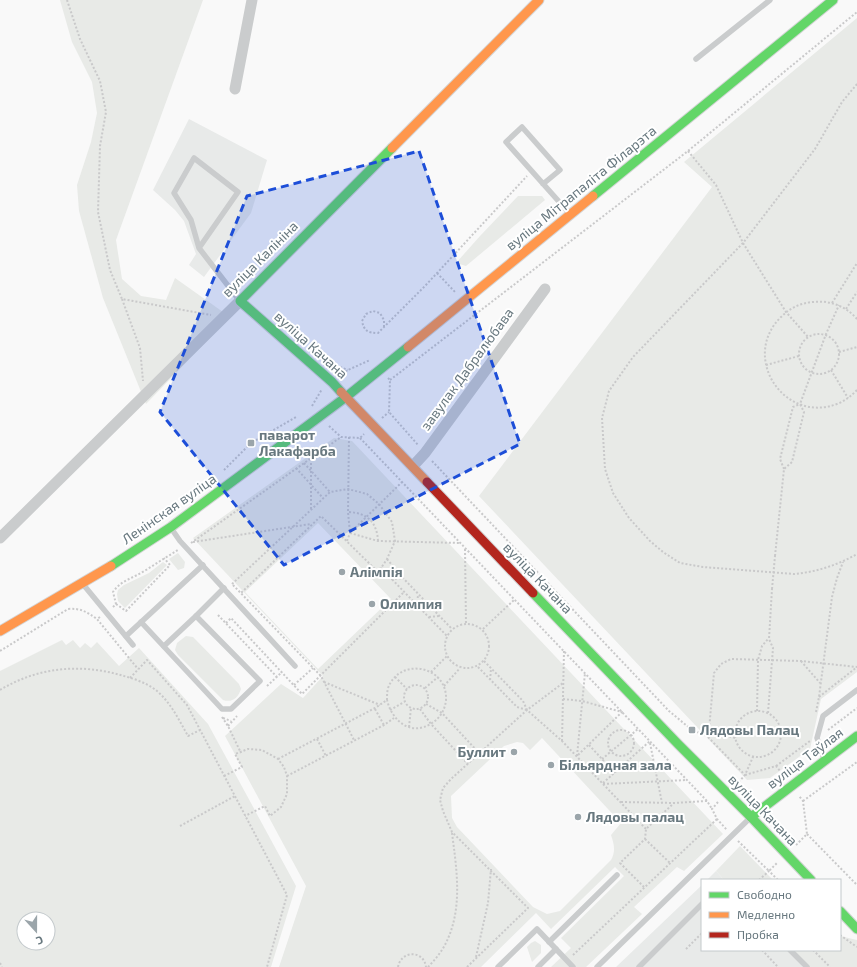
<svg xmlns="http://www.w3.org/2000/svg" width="857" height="967" font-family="'Exo 2',sans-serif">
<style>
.built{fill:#e8eae9}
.green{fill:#e8eae7;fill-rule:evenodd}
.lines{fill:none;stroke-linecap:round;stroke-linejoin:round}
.fast-casing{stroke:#d4d5d6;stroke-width:11}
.slow-casing{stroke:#d4d5d6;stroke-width:11}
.jam-casing{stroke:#d4d5d6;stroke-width:11}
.path{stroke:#c9c9ca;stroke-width:2;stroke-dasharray:2 2;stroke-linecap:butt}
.lane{stroke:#cacccd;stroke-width:5.5}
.street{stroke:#cacccd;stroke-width:11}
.fast{stroke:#63d668;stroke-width:9}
.slow{stroke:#ff974d;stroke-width:9}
.jam{stroke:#b3261e;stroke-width:9}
.path-bridge{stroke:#c9c9ca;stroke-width:2;stroke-dasharray:2 2;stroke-linecap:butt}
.marked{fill:#1d4ed8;fill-opacity:0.2;stroke:#1d4ed8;stroke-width:3;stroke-dasharray:8 5;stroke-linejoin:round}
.poi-dot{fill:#9ba5aa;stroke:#fff;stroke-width:1.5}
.labels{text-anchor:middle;stroke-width:4;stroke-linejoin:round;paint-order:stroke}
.street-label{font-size:14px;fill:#68787f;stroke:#fff}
.poi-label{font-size:14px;font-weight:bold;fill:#68787f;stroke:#fff;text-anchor:start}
</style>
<rect width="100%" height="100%" fill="#f9f9f9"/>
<g class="built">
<polygon points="189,119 267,160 251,213 204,277 189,265 196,254 184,221 175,210 153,190"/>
<polygon points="716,871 724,880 707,880"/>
<polygon points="702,885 702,950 792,950 808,967 616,967"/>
</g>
<g class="green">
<polygon points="60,0 203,0 116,240 122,279 141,296 166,300 175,278 230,317 146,404 103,298 79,211 77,185 91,142 97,113 92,82 72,42"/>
<polygon points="857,18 857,672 821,699 810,749 770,778 747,780 479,496 712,187 684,162"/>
<polygon points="518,196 542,196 545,200 466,266 456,263 480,236"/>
<path d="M334,438L352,441L723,834L684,871L677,867L634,907L642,914L586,967H551L571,948L561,938L624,876L615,867L551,929L536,913L481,967H279L306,886L225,736L281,684L303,698L323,676L193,538ZM318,523L391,599L318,669L245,592ZM542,738L621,823L611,835C614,844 616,851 611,860L560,911L547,914L533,907L457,827L452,818L451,796L504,746L517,742L523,743L530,750Z"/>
<polygon points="178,553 185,562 184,568 178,570 169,559"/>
<polygon points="163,562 167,565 125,608 118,601 117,594 118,590 124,585 149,573"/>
<path d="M186,636L193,637L239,684L241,689C238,698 232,703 223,700L178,655L175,650L177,643Z"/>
<path d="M62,640L66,645L73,640L80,648L85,643L91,648L97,642L119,666L139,648L208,724L296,886L271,967H0V671ZM24,919H48V943H24Z"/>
<polygon points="740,846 773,880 724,880 716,871"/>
<polygon points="840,936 857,940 857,967 808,967 792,950 840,950"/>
<polygon points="535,941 541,945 541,953 532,962 527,947 531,943"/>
</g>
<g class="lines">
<defs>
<g id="fast">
<polyline points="593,196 833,0"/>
<polyline points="341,392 332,382 240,301 392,148"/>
<polyline points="111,566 171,527 346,397 408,347"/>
<polyline points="533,593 678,744 751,817 811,880"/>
<polyline points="751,817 857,736"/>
<polyline points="840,911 857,929"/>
</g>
<g id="slow">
<polyline points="392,148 539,0"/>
<polyline points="408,347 593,196"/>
<polyline points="341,392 427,482"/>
<polyline points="0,631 111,566"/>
</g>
<polyline id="jam" points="427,482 533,593"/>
</defs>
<use href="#fast" class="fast-casing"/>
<use href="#slow" class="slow-casing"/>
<use href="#jam" class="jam-casing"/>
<g class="path">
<polyline points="67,0 80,39 100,81 106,112 100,146 98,212 110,270 122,299 211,315"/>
<path d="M857,84L842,102L815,149L743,243L633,357L609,391L602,418L605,469L613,493L629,518L650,541L663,552L680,563L703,567L794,574C816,572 838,565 857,554"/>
<polyline points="688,151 716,185 743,243 786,312 808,337"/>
<polyline points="437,273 456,293"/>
<polyline points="122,299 140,348 143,381"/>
<polyline points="832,303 857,263"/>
<polyline points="846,309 857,292"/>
<path d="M857,319C846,306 829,300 813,302C800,303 790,308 781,317C740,357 784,424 837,404C845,401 851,396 857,390"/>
<path d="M384,327V320L380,313L373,311L366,314L362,321C364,331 368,333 378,333L425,286L527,176"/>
<circle cx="819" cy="354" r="20"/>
<polyline points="839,352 857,347"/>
<polyline points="766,365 799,356"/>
<polyline points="340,367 348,370"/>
<polyline points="831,370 848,398"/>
<polyline points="342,374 348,370 370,360"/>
<polyline points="388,378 390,380 389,412 418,445"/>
<polyline points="390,380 688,151 857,12"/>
<polyline points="312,406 322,389"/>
<polyline points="382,418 389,412"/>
<polyline points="329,426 341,437 360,438 364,434"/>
<polyline points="349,437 348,512 350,533"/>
<polyline points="360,438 707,801 712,809"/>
<polyline points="432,461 669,711 692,730 707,736 745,775"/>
<polyline points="304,463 330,492"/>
<polyline points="296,468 323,498"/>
<polyline points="784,469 780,459 793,407 800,404"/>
<polyline points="224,470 251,443 296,417"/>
<polyline points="311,509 311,458"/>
<path d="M349,512C367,513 377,522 378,541"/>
<polyline points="350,533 378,541 460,543"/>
<polyline points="127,539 170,510"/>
<polyline points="347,541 350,533 402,482"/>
<polyline points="193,542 311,524"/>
<polyline points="191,543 341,437"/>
<polyline points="465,549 466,624"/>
<polyline points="775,556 784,469 792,462 804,412 800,404 826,334 839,305"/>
<polyline points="387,559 403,578 452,629"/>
<polyline points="381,568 447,636"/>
<polyline points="391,579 403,578"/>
<polyline points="232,584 330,492 348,489 367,494 379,504 392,522 395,541 387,559 381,568 377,571 321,516 241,593"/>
<polyline points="233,585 321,676 354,740"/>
<polyline points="116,604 126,611 170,565 164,558"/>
<polyline points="417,606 418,595"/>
<path d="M113,607L116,604L113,592C121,580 134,578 146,570C157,563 168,556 178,550"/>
<polyline points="218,615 277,677"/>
<polyline points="100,617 97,619 138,669"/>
<polyline points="429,617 439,616"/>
<polyline points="226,623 231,618 302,694 404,592"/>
<circle cx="467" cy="646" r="22"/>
<polyline points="483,629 514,600"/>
<path d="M0,651L68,609C81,608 87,612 97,619"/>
<polyline points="484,661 523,701 527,710 562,741 646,829"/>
<polyline points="801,661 820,683"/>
<polyline points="478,667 517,707 527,710"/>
<polyline points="431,672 447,656"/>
<polyline points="395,677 407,689"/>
<polyline points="130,678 147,660 187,705 287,895 267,967"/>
<polyline points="490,680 491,669"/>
<polyline points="324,682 380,705"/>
<circle cx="416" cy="697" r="12"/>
<polyline points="294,685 313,668"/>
<polyline points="267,686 282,672"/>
<polyline points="444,686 460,668"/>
<polyline points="425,688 438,677"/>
<path d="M0,690C38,667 81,663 124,676C135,679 147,683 157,691C171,703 179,720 188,736L200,730"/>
<polyline points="819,697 857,667"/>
<polyline points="563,699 582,701 622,712 577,756"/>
<polyline points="426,704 442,713 479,753"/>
<polyline points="375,709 384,725"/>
<polyline points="420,709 431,724 468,764"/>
<polyline points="390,710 404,702"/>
<circle cx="758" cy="734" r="23"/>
<polyline points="757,711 758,660 762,646 768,639"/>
<polyline points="816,712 819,697 832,597 837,578 843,562"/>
<polyline points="768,713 773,648 769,639 772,589"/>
<polyline points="222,717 228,726 241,753"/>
<polyline points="223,718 231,721"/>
<polyline points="228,726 237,716"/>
<polyline points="409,727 411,708"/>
<polyline points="828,730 857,708"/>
<circle cx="621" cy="743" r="13"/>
<polyline points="735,738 709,730 714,673 721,664 731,659 801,661 857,667"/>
<polyline points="317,739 326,756"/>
<polyline points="562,741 564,651"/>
<polyline points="650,743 662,803"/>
<polyline points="589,745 615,773"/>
<polyline points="577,756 585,673"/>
<path d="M278,759L375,708L387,700C387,696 387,692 388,688C400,656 448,666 446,700C445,710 440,718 432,723C411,737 392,721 387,700"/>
<polyline points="602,759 638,729"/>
<polyline points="776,766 810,741"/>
<polyline points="745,775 776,766 784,776"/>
<polyline points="224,776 242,767 235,754 248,749 262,750 278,759 284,767 287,776 287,794 281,807 270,816 265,806 245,816"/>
<polyline points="287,776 384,725 394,718"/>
<polyline points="603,783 650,741"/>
<polyline points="603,784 687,780"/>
<polyline points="736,785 745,775 753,757"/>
<polyline points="803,801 857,762"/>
<polyline points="621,802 674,803 707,801"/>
<polyline points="718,802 712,809 717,819 727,830"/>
<polyline points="180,826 235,796"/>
<polyline points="807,834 857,885"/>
<polyline points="645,839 670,863"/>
<polyline points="738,841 769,871 777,863"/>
<polyline points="796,845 807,834 803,801 799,796"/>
<polyline points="759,880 769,871 778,880"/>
<polyline points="644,887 620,863 645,839 646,829 674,803"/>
<polyline points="840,935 857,947"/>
<polyline points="686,949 702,933"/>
<polyline points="762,950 778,967"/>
<polyline points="813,950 830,967"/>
<polyline points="573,955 717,819"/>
<polyline points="476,957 488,903 491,869"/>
<polyline points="0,963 2,967"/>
<path d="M398,967C401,950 424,950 426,967"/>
<path d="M428,967C433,962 438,956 442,950C464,914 457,872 452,833"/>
<polyline points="467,967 528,908 452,832 443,811 440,800 443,788 451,779 527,710 563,683"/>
</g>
<g class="lane">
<polyline points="696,59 770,0"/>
<polyline points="543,184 560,170 522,127 506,142 570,214"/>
<polyline points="199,248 191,220 174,193 194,158 238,192 199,248 239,300"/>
<polyline points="171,528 180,541 295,666"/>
<polyline points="82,583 133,645"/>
<polyline points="141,622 222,709 231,709 260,681 196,616 224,588"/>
<polyline points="126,636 203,565"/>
<polyline points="164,646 196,616"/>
<polyline points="824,759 817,738 823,716 857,690"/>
<polyline points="549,942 617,875"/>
<polyline points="790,950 807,967"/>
<polyline points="498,967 537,929 573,967"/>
<polyline points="538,967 556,949"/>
<polyline points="597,967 751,817"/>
<polyline points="639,967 702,904"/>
</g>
<g class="street">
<polyline points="235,89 252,0"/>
<polyline points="413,466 425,453 545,289"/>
<polyline points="0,538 240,301"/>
</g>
<use href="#fast" class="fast"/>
<use href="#slow" class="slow"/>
<use href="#jam" class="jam"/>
<polyline class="path-bridge" points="772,589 775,556"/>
</g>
<path class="marked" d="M419,151L520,444L284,565L160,412L247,196Z"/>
<g class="poi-dot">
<rect x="247" y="439" width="8" height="8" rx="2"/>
<circle cx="342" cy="572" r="4"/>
<circle cx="372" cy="604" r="4"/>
<rect x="688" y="726" width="8" height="8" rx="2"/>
<circle cx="514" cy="752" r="4"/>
<circle cx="551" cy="765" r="4"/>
<circle cx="578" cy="817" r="4"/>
</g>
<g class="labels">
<g class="street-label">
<text transform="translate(581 188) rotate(-39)" y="5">вуліца Мітрапаліта Філарэта</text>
<text transform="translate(260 259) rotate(-45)" y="5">вуліца Калініна</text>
<text transform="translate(311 345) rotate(42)" y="5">вуліца Качана</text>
<text transform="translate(467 369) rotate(-54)" y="5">завулак Дабралюбава</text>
<text transform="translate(169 509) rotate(-35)" y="5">Ленінская вуліца</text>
<text transform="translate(538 578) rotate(46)" y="5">вуліца Качана</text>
<text transform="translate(805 758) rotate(-37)" y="5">вуліца Таўлая</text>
<text transform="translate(763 810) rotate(46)" y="5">вуліца Качана</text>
</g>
<g class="poi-label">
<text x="259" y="440">паварот<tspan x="259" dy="16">Лакафарба</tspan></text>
<text x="350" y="577">Алімпія</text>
<text x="380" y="609">Олимпия</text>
<text x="700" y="735">Лядовы Палац</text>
<text x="506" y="757" text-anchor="end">Буллит</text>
<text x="559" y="770">Більярдная зала</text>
<text x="586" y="822">Лядовы палац</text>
</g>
</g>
<rect x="701" y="879" width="140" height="72" fill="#ffffff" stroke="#c3c9cc"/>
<rect x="709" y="892" width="20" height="6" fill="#63d668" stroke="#c3c9cc"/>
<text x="737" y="899" font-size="12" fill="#68787f">Свободно</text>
<rect x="709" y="912" width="20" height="6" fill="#ff974d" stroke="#c3c9cc"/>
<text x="737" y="919" font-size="12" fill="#68787f">Медленно</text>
<rect x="709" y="932" width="20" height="6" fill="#b3261e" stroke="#c3c9cc"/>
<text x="737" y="939" font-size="12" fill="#68787f">Пробка</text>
<g transform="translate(36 931) rotate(159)"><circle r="19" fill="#ffffff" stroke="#c3c9cc"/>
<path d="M0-3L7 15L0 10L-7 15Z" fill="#9ba5aa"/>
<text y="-6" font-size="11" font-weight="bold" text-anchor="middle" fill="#68787f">С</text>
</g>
</svg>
